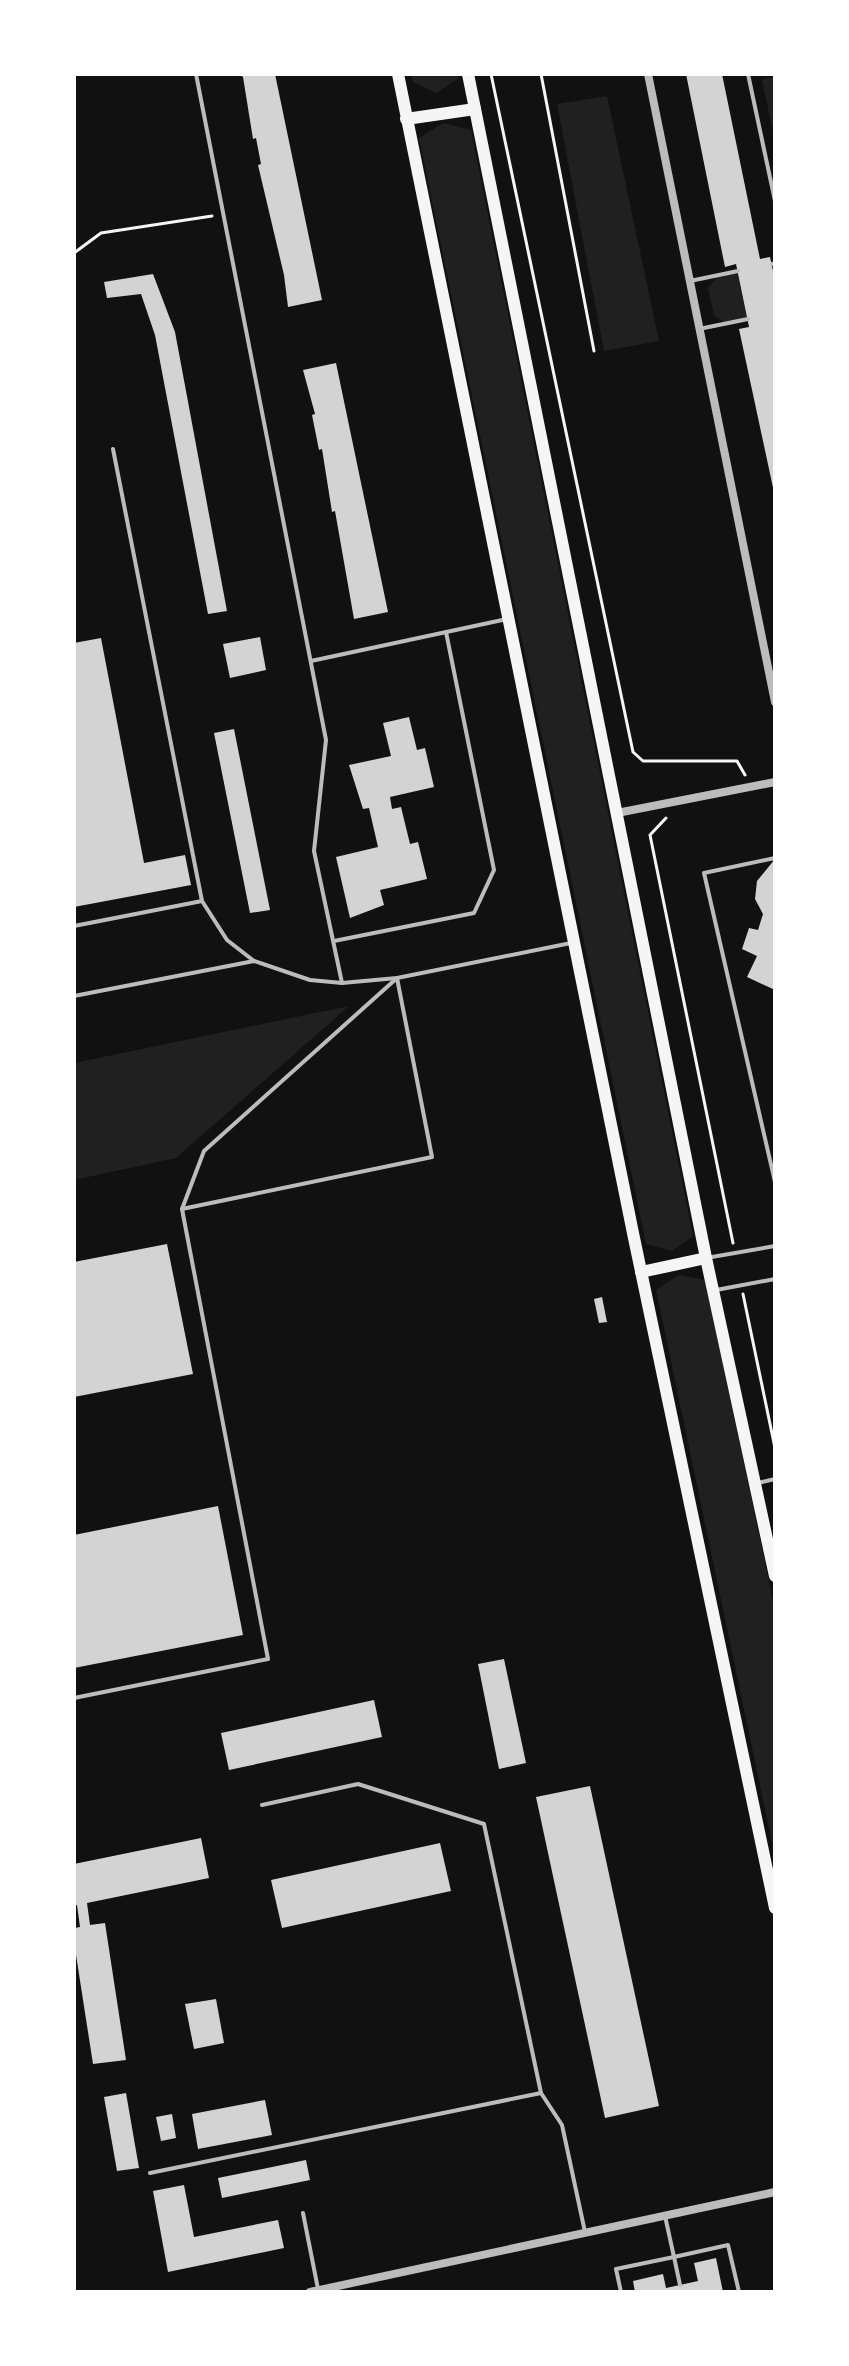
<svg xmlns="http://www.w3.org/2000/svg" width="849" height="2366" font-family="Lato,sans-serif">
<style>
.green{fill:#202020}
.building{fill:#d3d3d3}
.lines{fill:none;stroke-linecap:round;stroke-linejoin:round}
.path{stroke:#f5f5f5;stroke-width:3}
.service{stroke:#bcbcbc;stroke-width:4}
.minor{stroke:#bcbcbc;stroke-width:8}
.primary{stroke:#f5f5f5;stroke-width:12}
</style>
<rect width="100%" height="100%" fill="#111"/>
<g class="green">
<polygon points="411,74 458,74 459,78 436,93 413,82"/>
<polygon points="775,77 775,142 762,79"/>
<polygon points="607,96 659,341 604,351 557,104"/>
<polygon points="443,123 471,130 693,1236 672,1251 646,1244 419,138"/>
<polygon points="737,273 747,319 725,323 714,315 708,288 717,277"/>
<polygon points="349,1006 176,1158 74,1180 74,1063"/>
<polygon points="679,1275 705,1280 775,1610 775,1857 656,1290"/>
</g>
<g class="building">
<polygon points="239,74 275,74 322,300 288,307 284,275 258,165 261,164 256,138 253,139 243,77"/>
<polygon points="686,74 722,74 760,259 770,257 775,280 775,497 739,329 749,327 736,264 725,267"/>
<polygon points="153,274 175,332 227,611 208,614 155,335 141,294 107,298 104,282"/>
<polygon points="336,363 388,612 354,619 335,511 332,512 322,449 319,450 312,415 315,414 303,370"/>
<polygon points="260,637 266,670 230,678 223,644"/>
<polygon points="101,638 144,863 185,855 191,885 74,907 74,643"/>
<polygon points="409,717 417,750 425,748 434,787 390,797 392,809 401,807 410,844 418,842 427,879 380,890 384,905 350,918 336,857 378,847 369,808 363,809 349,765 391,756 383,723"/>
<polygon points="234,729 270,910 250,913 214,733"/>
<polygon points="775,859 775,990 747,977 757,956 742,949 749,928 758,930 763,914 755,899 757,881"/>
<polygon points="167,1244 193,1374 74,1397 74,1262"/>
<polygon points="602,1297 607,1322 599,1323 594,1299"/>
<polygon points="218,1506 243,1635 74,1668 74,1535"/>
<polygon points="504,1659 526,1763 499,1769 478,1664"/>
<polygon points="374,1700 382,1737 229,1770 221,1733"/>
<polygon points="590,1786 659,2106 605,2118 536,1797"/>
<polygon points="201,1838 209,1878 87,1903 90,1925 105,1923 126,2060 93,2064 74,1942 74,1928 80,1927 77,1905 74,1906 74,1864"/>
<polygon points="440,1843 451,1891 282,1928 271,1880"/>
<polygon points="216,1999 224,2043 194,2049 185,2004"/>
<polygon points="126,2093 139,2168 117,2171 104,2097"/>
<polygon points="265,2100 272,2135 198,2149 192,2114"/>
<polygon points="172,2114 176,2138 161,2141 156,2117"/>
<polygon points="306,2160 310,2180 222,2198 218,2178"/>
<polygon points="184,2185 194,2237 278,2220 284,2248 168,2272 153,2191"/>
<polygon points="716,2258 723,2292 635,2292 633,2281 663,2274 666,2288 698,2281 694,2263"/>
</g>
<g class="lines">
<g class="path">
<polyline points="491,74 633,752 643,761 737,761 745,775"/>
<polyline points="541,74 594,351"/>
<polyline points="74,253 101,233 212,216"/>
<polyline points="666,818 650,835 733,1243"/>
<polyline points="743,1294 775,1448"/>
</g>
<g class="service">
<polyline points="196,74 326,740 314,851 342,983"/>
<polyline points="748,74 775,201"/>
<polyline points="772,264 775,263"/>
<polyline points="690,281 738,271"/>
<polyline points="699,329 748,319"/>
<polyline points="113,449 202,901 227,940 254,961"/>
<polyline points="311,661 507,619"/>
<polyline points="775,858 704,873 775,1182"/>
<polyline points="74,926 202,901"/>
<polyline points="334,941 474,913 494,870 446,632"/>
<polyline points="74,996 254,961 310,980 342,983 397,978 571,943"/>
<polyline points="182,1209 432,1157 397,978"/>
<polyline points="706,1258 775,1246"/>
<polyline points="716,1290 775,1279"/>
<polyline points="758,1483 775,1479"/>
<polyline points="74,1698 268,1659 182,1209 204,1151 397,978"/>
<polyline points="541,2093 562,2125 585,2232"/>
<polyline points="150,2173 541,2093 484,1824 358,1784 262,1805"/>
<polyline points="303,2213 318,2289"/>
<polyline points="665,2216 674,2257 728,2245 739,2292"/>
<polyline points="621,2292 616,2269 674,2257 680,2285"/>
</g>
<g class="minor">
<polyline points="648,74 775,702"/>
<polyline points="617,813 775,782"/>
<polyline points="310,2292 775,2192"/>
</g>
<g class="primary">
<polyline points="398,74 634,1238 775,1908"/>
<polyline points="468,74 706,1258 775,1576"/>
<polyline points="406,119 475,109"/>
<polyline points="641,1272 706,1258"/>
</g>
</g>
<rect width="849" height="2366" fill="none" stroke="#ffffff" stroke-width="152"/>
</svg>
